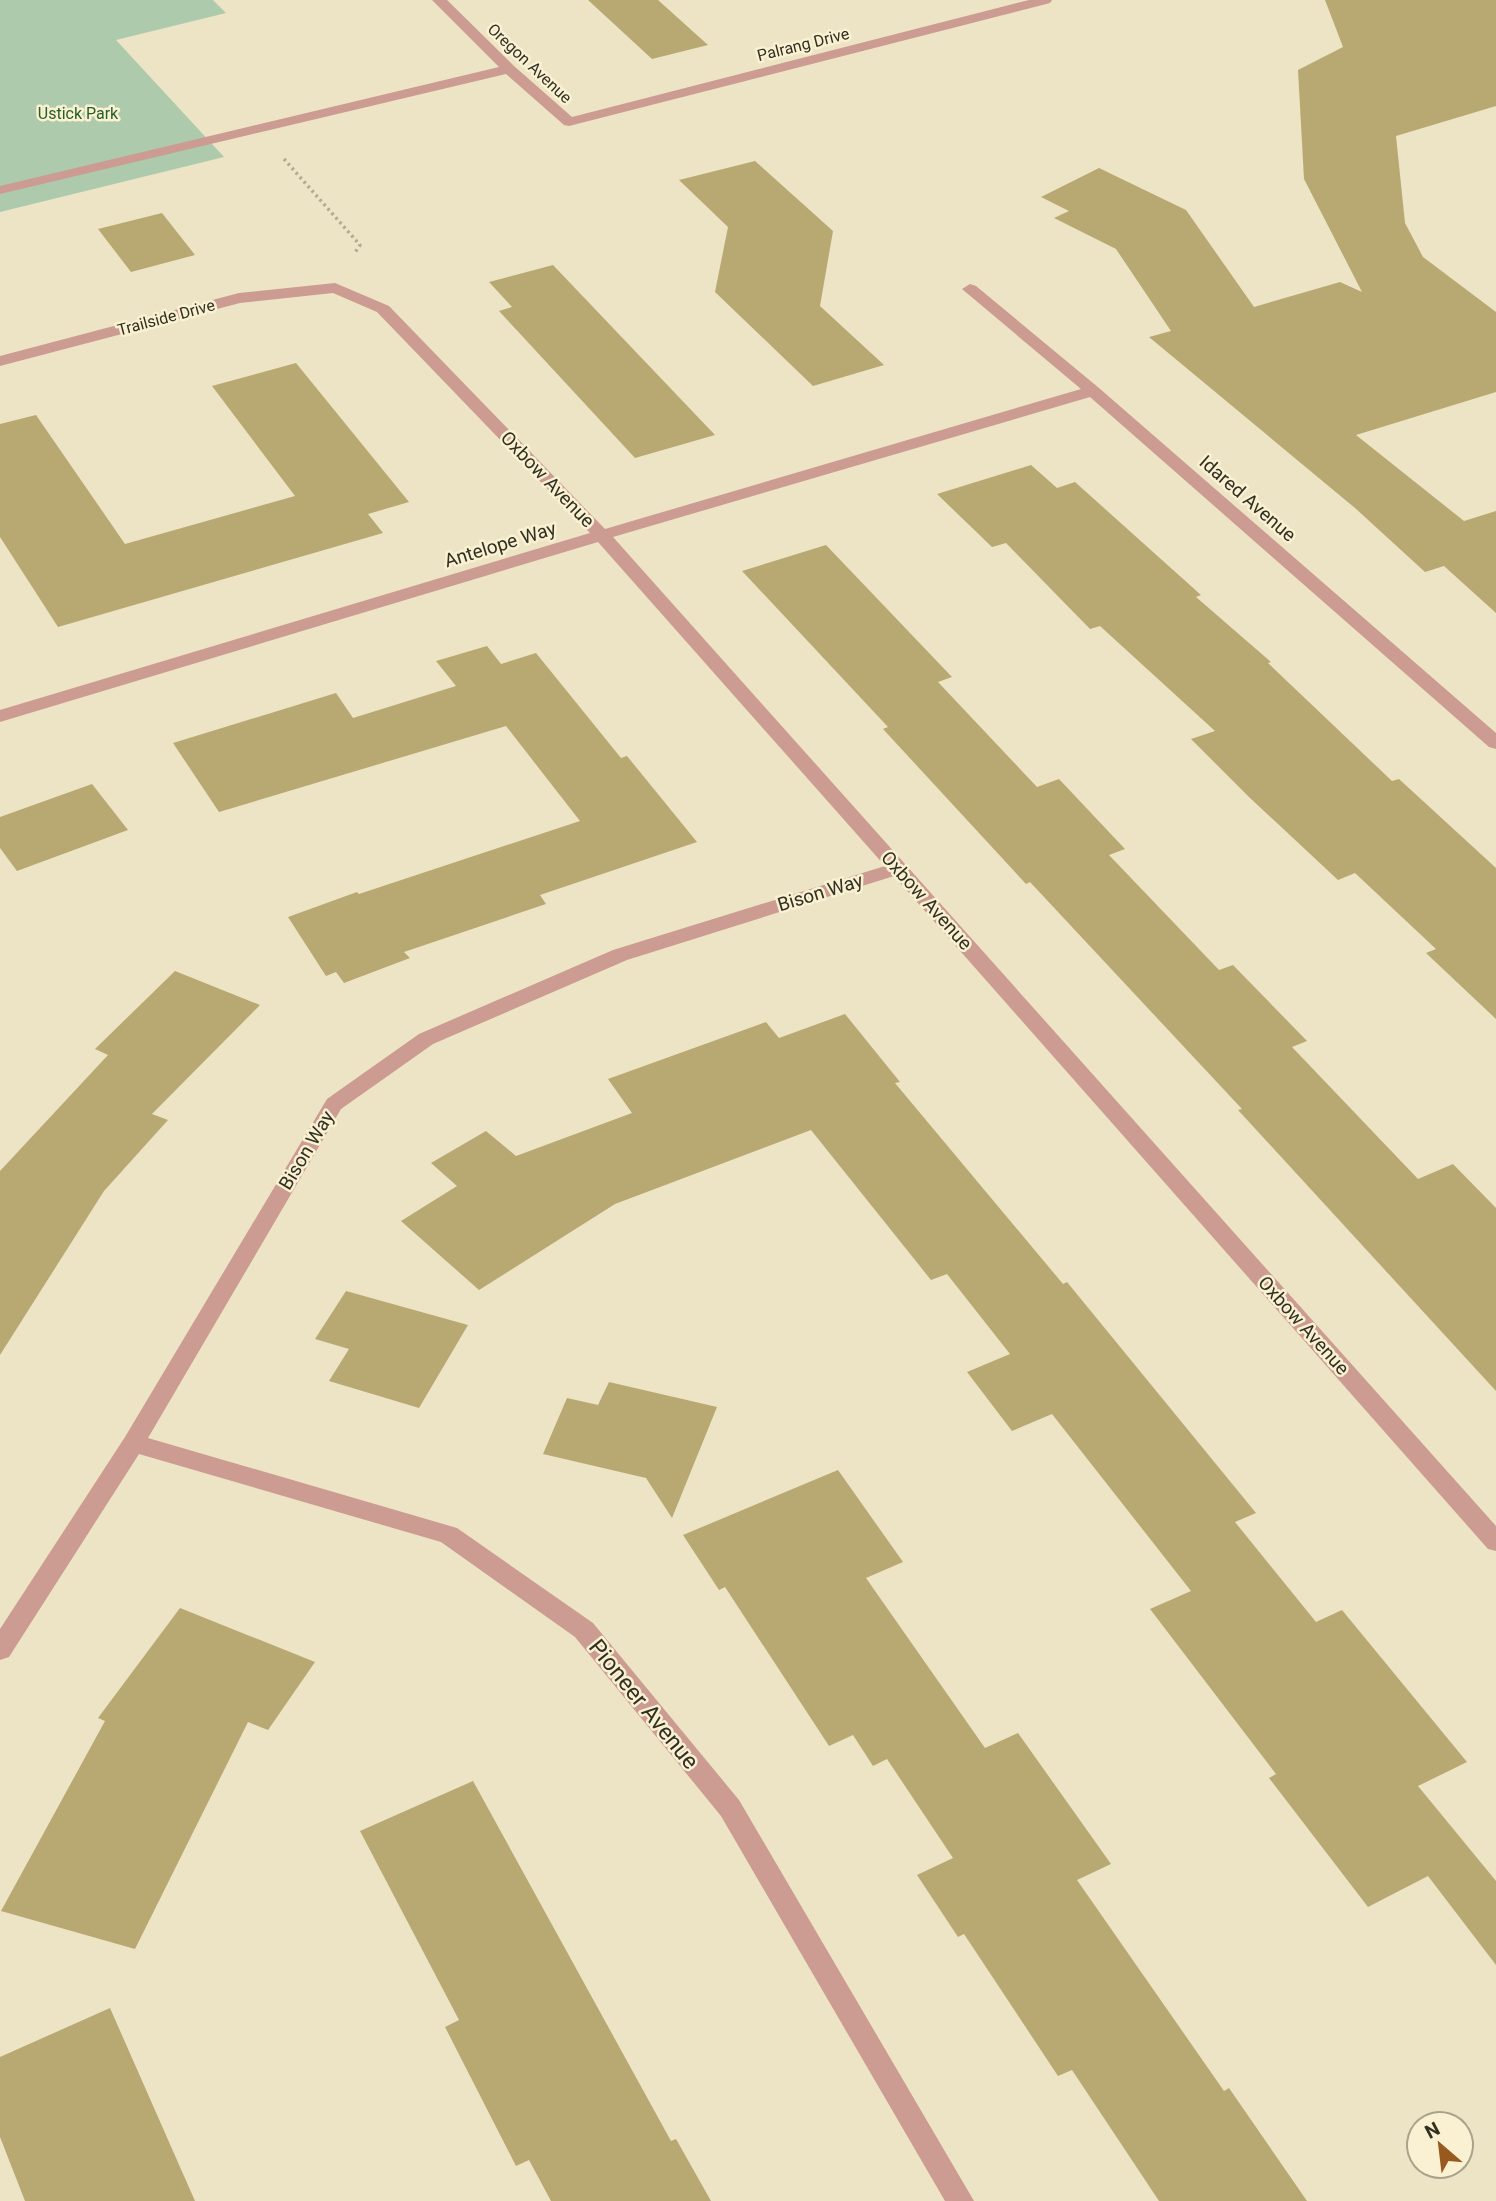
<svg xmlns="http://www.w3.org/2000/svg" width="1496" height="2201" font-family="Roboto,sans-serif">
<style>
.green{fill:#adcaad}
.building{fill:#b8a972}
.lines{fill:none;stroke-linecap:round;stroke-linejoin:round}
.path{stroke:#b1ab92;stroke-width:3.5;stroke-dasharray:2.5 3.5;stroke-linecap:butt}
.minor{fill:#cc9b92;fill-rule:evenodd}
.labels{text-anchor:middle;stroke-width:5;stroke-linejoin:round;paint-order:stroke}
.far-street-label{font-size:16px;fill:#322f23;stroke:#f9f1d2}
.far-park-label{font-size:16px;fill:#245f28;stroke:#f9f1d2}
.street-label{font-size:19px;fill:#322f23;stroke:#f9f1d2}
.near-street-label{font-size:23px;fill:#322f23;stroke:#f9f1d2}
</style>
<rect width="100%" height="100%" fill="#ece4c5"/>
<polygon class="green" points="0,0 213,0 226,13 116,40 224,157 0,212"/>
<g class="building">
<polygon points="588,0 658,0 708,45 652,59"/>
<polygon points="1325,0 1496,0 1496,106 1396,136 1405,223 1423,257 1496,312 1496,392 1356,435 1464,521 1496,511 1496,613 1444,566 1425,572 1355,508 1149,337 1171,331 1116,249 1054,218 1069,211 1041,197 1099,168 1186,210 1254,307 1340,282 1362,292 1304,179 1298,70 1343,47"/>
<polygon points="755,161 833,231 820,306 884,365 813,386 715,292 728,227 679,180"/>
<polygon points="162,213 195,255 131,272 98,229"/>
<polygon points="553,265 715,435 635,458 499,311 512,307 489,282"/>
<polygon points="296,363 409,502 368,514 383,533 58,627 0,537 0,424 36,415 125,544 295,496 212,386"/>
<polygon points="1031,465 1057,488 1075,482 1201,595 1196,597 1271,662 1268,663 1392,781 1399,779 1496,868 1496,1019 1426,953 1436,949 1355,873 1338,880 1249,797 1191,739 1215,731 1100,626 1090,629 1006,543 992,547 937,494"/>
<polygon points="826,545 952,677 938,682 1037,787 1059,779 1125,849 1109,855 1219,970 1233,965 1307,1041 1292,1047 1418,1179 1453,1164 1496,1208 1496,1391 1238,1110 1242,1109 1030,882 1026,884 883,729 888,727 742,571"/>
<polygon points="487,646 501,664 536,653 621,758 627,756 697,842 540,895 546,904 404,952 410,958 344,983 336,972 326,976 288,917 357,892 359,894 580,821 506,726 219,812 173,743 336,693 353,718 456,686 436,661"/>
<polygon points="92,784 128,830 17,871 0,848 0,817"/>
<polygon points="175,971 260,1005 152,1114 168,1120 104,1191 0,1355 0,1171 108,1055 95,1049"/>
<polygon points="845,1014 900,1082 895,1083 1063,1284 1067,1282 1256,1513 1235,1522 1316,1622 1342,1610 1467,1762 1418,1786 1496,1881 1496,1965 1428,1876 1368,1907 1269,1778 1276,1774 1150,1609 1191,1591 1052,1414 1012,1431 967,1372 1010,1354 947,1274 931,1280 811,1130 615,1204 479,1290 401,1221 457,1186 431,1163 486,1131 516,1156 632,1113 608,1079 766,1022 779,1038"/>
<polygon points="346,1291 468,1325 419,1408 329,1381 349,1349 315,1339"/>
<polygon points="609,1382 717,1407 672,1518 646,1478 543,1454 567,1398 598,1405"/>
<polygon points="838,1470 903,1562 866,1578 985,1748 1018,1733 1111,1864 1077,1880 1224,2091 1229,2088 1307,2201 1159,2201 1072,2070 1058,2076 964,1934 958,1937 917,1875 953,1858 887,1759 873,1766 853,1735 829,1746 725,1587 719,1590 683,1535"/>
<polygon points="180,1608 315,1662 268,1730 248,1722 135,1949 1,1911 105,1721 98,1718"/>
<polygon points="473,1781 671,2141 676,2139 711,2201 551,2201 529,2160 516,2166 445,2027 459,2020 360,1831"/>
<polygon points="110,2008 195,2201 25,2201 0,2137 0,2057"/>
</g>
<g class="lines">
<polyline class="path" points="284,159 360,245 354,254"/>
<g class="minor">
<polygon points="432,0 447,0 514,66 572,117 1029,0 1052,0 1050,3 569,126 564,125 506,74 0,194 0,186 499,67"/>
<polygon points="335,283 389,306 605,529 1081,389 962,289 970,284 976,286 1099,388 1496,733 1496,749 1489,747 1090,397 613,537 1496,1526 1496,1551 1488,1549 894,876 627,960 433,1044 341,1109 148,1438 457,1528 593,1623 739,1800 974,2201 945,2201 721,1816 575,1637 441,1542 139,1454 9,1657 0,1660 0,1629 125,1437 327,1099 419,1034 613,950 885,866 598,542 0,722 0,710 590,533 377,312 333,293 240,303 0,366 0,356 239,293"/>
</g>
</g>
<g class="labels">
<g class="far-street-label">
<text transform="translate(803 44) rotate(-14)" y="6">Palrang Drive</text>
<text transform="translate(530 63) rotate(43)" y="6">Oregon Avenue</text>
<text transform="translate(166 317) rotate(-15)" y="6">Trailside Drive</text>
</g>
<g class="far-park-label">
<text x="78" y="119">Ustick Park</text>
</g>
<g class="street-label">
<text transform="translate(548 479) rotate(46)" y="7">Oxbow Avenue</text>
<text transform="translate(1248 498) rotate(41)" y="7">Idared Avenue</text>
<text transform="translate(500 544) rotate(-17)" y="7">Antelope Way</text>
<text transform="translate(820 892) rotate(-17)" y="7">Bison Way</text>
<text transform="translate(927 900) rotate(48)" y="7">Oxbow Avenue</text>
<text transform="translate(306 1150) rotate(-59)" y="7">Bison Way</text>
<text transform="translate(1304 1325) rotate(48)" y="7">Oxbow Avenue</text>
</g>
<g class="near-street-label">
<text transform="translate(644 1704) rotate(51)" y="8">Pioneer Avenue</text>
</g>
</g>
<g transform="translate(1440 2145) rotate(332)"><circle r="33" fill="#f9f1d2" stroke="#a9a38c" stroke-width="2"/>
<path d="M0-5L12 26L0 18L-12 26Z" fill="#97591e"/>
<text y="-10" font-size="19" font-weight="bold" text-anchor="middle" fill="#322f23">N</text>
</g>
</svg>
